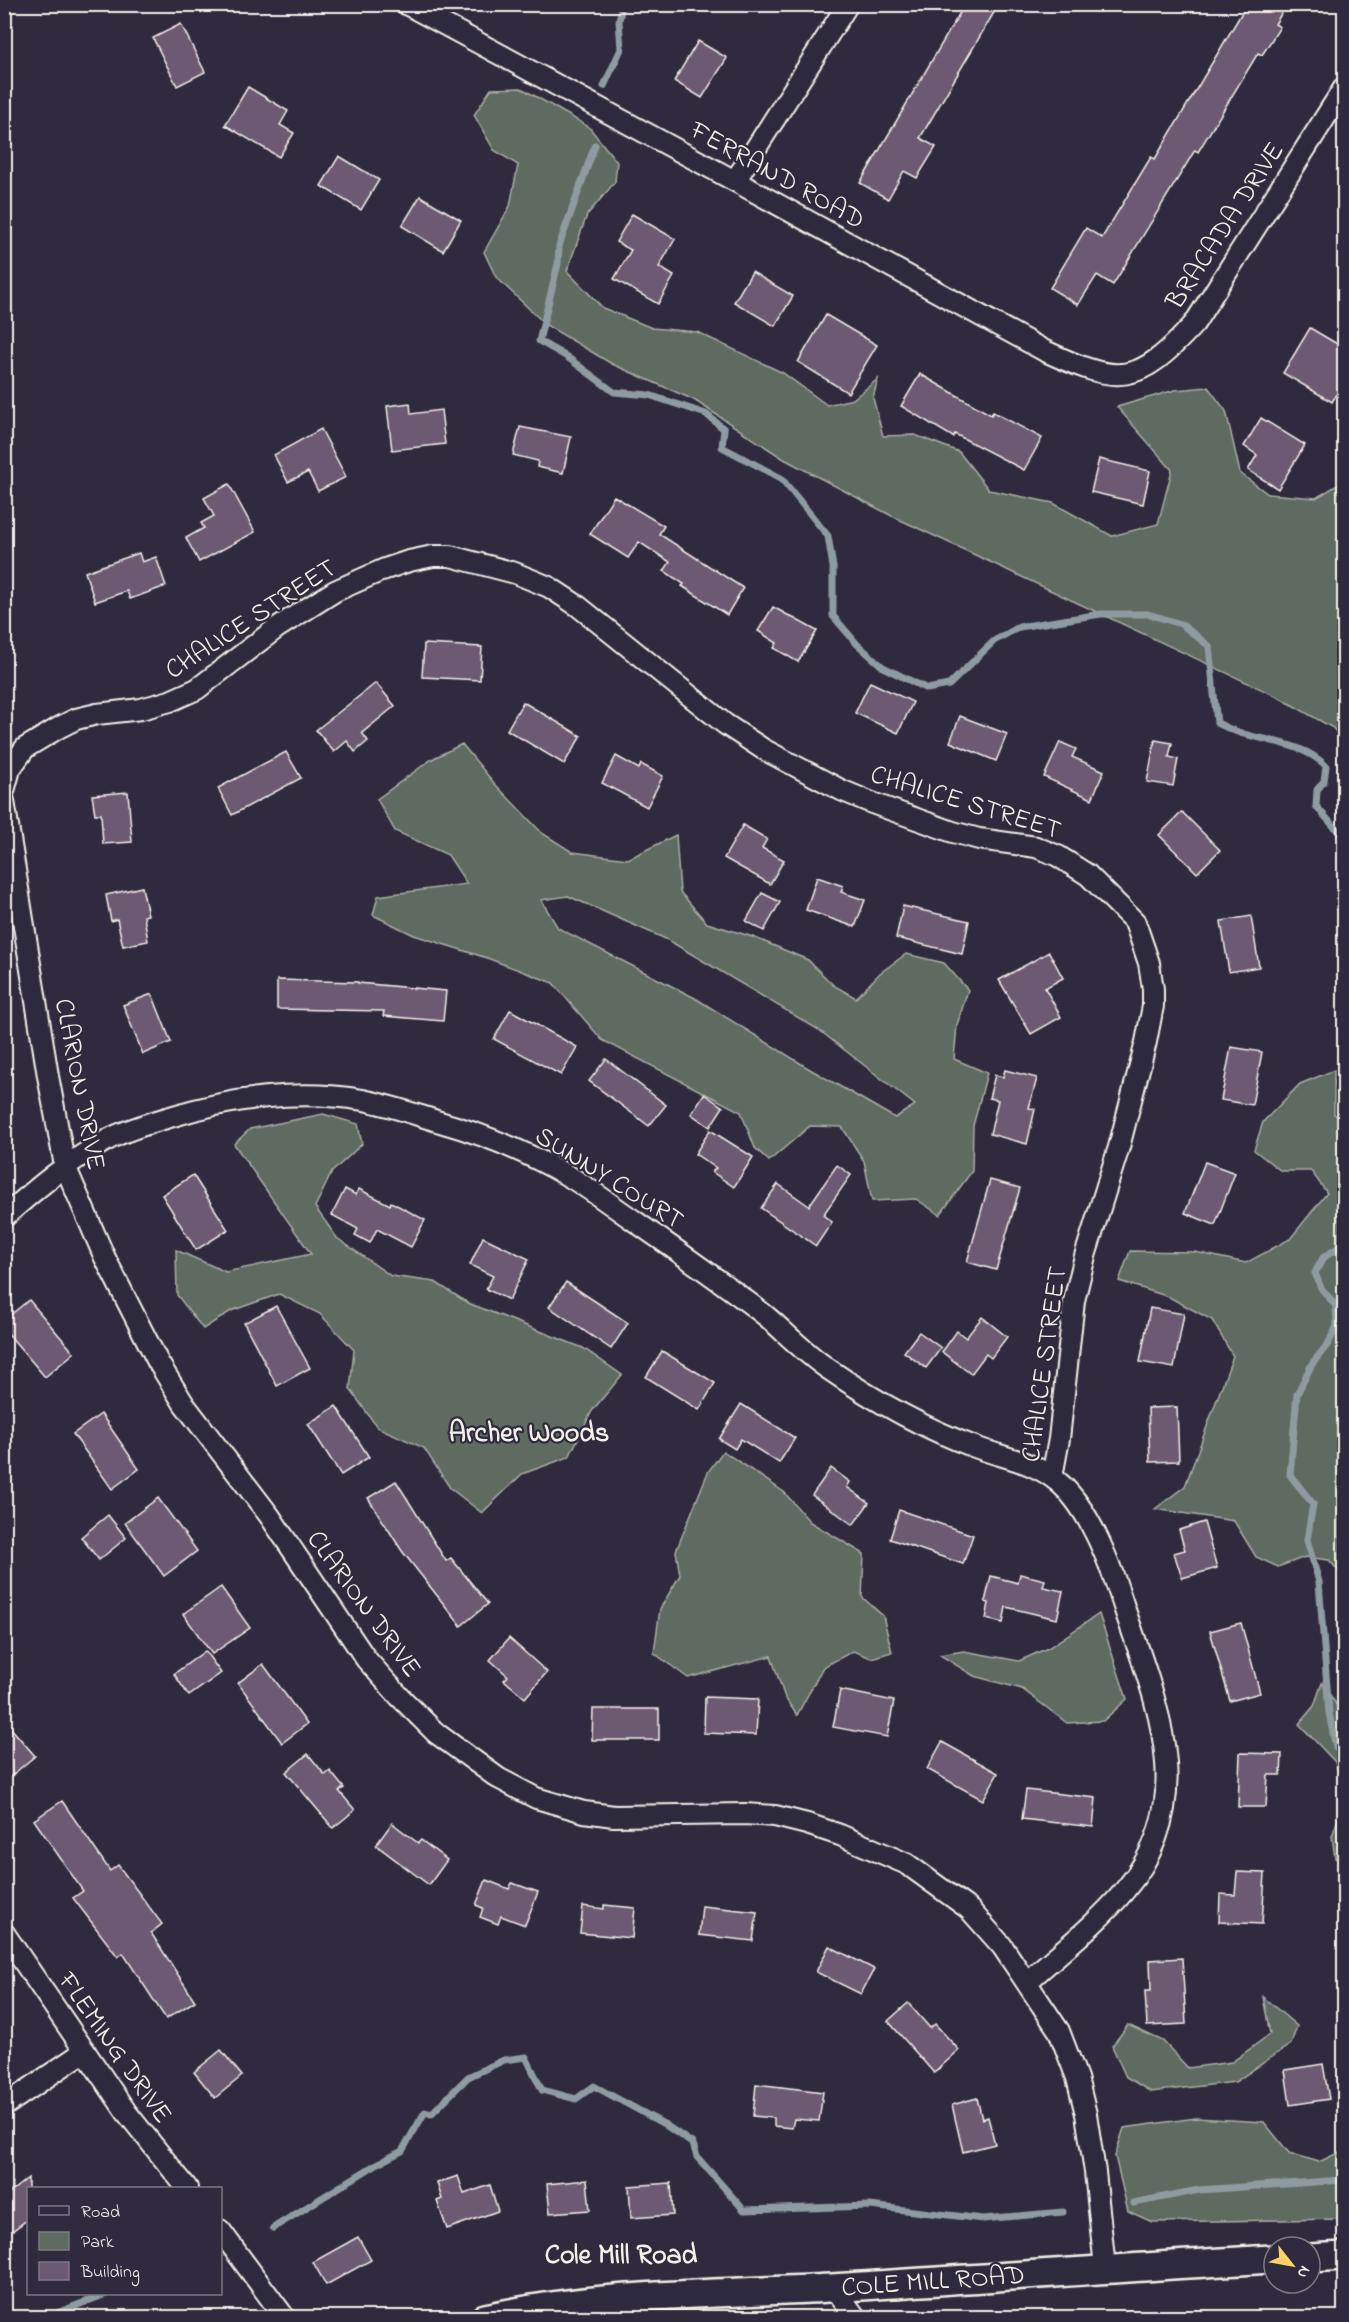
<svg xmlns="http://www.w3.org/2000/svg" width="1349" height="2322" font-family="'Indie Flower',sans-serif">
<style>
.green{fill:#5f6b61;stroke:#aaaea4;stroke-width:1.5;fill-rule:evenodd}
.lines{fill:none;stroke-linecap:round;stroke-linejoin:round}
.stream{stroke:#8e9ca2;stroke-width:7}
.building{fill:#6c5a73;stroke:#f4f1e8;stroke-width:1.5}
.street-casing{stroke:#f4f1e8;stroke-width:24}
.secondary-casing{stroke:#f4f1e8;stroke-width:32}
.street{stroke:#2f2a3d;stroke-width:20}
.secondary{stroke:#2f2a3d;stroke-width:27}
.labels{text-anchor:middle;stroke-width:4.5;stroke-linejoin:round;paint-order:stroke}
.street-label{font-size:27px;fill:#f4f1e8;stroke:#2f2a3d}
.neighbourhood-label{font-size:28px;font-weight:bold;fill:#f4f1e8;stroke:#2f2a3d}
</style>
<rect width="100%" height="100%" fill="#2f2a3d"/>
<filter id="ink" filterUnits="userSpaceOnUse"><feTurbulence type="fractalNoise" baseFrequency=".0167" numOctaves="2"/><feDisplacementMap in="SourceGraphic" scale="12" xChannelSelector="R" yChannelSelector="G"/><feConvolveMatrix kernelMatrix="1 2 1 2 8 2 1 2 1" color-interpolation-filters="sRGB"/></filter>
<g filter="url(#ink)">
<g class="green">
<polygon points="521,88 589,127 617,162 615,182 587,215 567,271 603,308 652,328 697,332 783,373 827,405 853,399 878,379 873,398 883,436 915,435 959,452 989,490 1053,503 1112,536 1158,524 1172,470 1117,407 1175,390 1208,387 1226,411 1240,473 1268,494 1316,498 1344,481 1344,742 1333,728 1280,698 892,516 784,459 694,400 612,364 546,325 496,277 484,252 510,206 518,165 494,150 474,115 491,89"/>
<path d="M462,744L494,783L542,833L572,852L628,859L676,835L680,892L707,923L753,937L808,960L833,985L856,998L880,973L906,954L944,963L968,990L957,1025L954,1059L987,1073L973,1126L972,1171L940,1215L916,1199L872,1201L864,1161L842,1127L810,1126L769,1161L755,1148L741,1112L602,1040L553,983L487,958L414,935L373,915L378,896L467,884L448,855L395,831L377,799L432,759ZM568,896L668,940L819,1030L915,1105L895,1118L808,1068L695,998L558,928L541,900Z"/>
<polygon points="1334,1070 1334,1114 1344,1122 1344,1577 1329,1560 1305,1557 1278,1567 1256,1557 1234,1521 1155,1509 1185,1486 1233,1356 1212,1320 1169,1297 1119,1281 1130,1251 1195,1252 1246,1263 1290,1239 1327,1193 1311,1171 1281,1171 1254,1150 1263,1122 1300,1084"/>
<polygon points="323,1114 358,1124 362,1144 332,1172 315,1207 337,1238 391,1276 435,1282 468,1303 583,1348 622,1375 592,1411 569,1457 522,1474 482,1513 450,1488 424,1448 377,1427 350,1389 354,1350 320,1314 279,1294 231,1311 203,1329 177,1295 176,1250 226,1272 311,1254 234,1144 250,1129"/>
<polygon points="723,1451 784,1492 810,1522 864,1554 862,1597 883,1616 892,1652 871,1658 853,1651 823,1667 797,1715 785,1698 771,1656 688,1678 654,1653 660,1609 680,1575 676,1551 708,1472"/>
<polygon points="1099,1614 1127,1699 1103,1721 1067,1723 1022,1689 974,1676 940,1655 964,1651 1019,1661 1048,1648"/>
<polygon points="1322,1683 1344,1716 1344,1792 1335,1762 1299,1724 1314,1706"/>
<polygon points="1344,1802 1344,1863 1335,1858 1332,1836"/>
<polygon points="1263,1997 1297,2026 1291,2044 1235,2082 1151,2092 1126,2077 1112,2046 1128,2025 1163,2041 1188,2068 1232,2062 1270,2034"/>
<polygon points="1196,2118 1264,2122 1289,2153 1319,2162 1344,2150 1344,2219 1152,2222 1128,2211 1115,2156 1124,2128"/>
</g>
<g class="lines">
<g class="stream">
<polyline points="604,86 621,49 619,21 622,4"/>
<path d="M595,145L559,246L558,264L539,341L567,357L614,392L649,395L706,414L724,429L722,447L781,478L828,536L833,567V616L857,644L883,667L927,689L949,685L994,641L1019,627L1101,614H1148L1181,624L1209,646L1217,723C1226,727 1235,732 1244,734C1272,742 1304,744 1326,766L1324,781L1317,790L1316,806L1344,838"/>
<polyline points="1344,1246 1342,1245 1323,1258 1315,1273 1321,1288 1336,1306 1337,1326 1328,1344 1312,1364 1297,1394 1290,1475 1313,1504 1307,1540 1319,1582 1329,1713 1336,1748 1344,1752"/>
<polyline points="1134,2203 1199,2190 1344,2180"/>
<polyline points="273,2228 375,2165 402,2151 425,2112 431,2114 468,2077 504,2060 526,2057 542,2090 576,2099 594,2086 664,2124 693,2144 697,2157 744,2210 870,2206 983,2219 1063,2212"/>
<polyline points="44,2318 106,2294"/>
</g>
</g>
<g class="building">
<polygon points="965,4 999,4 920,138 936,147 917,178 904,171 888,199 860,183"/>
<polygon points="1247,4 1287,4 1275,24 1280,27 1262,55 1258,53 1198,152 1195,150 1113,285 1097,275 1078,305 1050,288 1086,228 1102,238 1151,157 1155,159"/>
<polygon points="181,24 205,72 177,86 153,38"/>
<polygon points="698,41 727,58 702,98 674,81"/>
<polygon points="248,87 288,111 280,125 294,133 279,157 225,125"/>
<polygon points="339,156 379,180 361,210 321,186"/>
<polygon points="420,196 461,220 443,251 402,226"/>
<polygon points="632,214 675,239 659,267 674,276 658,304 614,279 631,250 616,242"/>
<polygon points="752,272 793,296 775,326 734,302"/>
<polygon points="826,315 877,345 848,393 798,362"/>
<polygon points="1310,328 1344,348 1344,382 1332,402 1283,373"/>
<polygon points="920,374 991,415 993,412 1042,438 1024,470 955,434 953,437 901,406"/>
<polygon points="410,403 411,414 441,410 445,444 392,450 387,406"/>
<polygon points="1261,418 1305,445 1278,489 1248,470 1257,455 1244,446"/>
<polygon points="520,427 571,437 563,473 537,467 538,461 513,455"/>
<polygon points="321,429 346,477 318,491 308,472 288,482 274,455"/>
<polygon points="1099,459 1150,471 1143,504 1091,492"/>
<polygon points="229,484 255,532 199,562 186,538 204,528 201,523 214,516 204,498"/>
<polygon points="614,496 664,526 659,534 743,588 727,615 682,586 684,584 664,571 670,562 639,542 628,558 590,534"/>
<polygon points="139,553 142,562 156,557 166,586 130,599 127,591 95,602 85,572"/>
<polygon points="773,607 817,631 798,662 774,648 777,643 758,631"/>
<polygon points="424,644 482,647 480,680 422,677"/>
<polygon points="870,682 913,702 898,733 855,713"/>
<polygon points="376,683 395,706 362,733 368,741 355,752 347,741 334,752 316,730"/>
<polygon points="523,702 581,736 564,764 507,730"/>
<polygon points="960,716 1007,734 996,761 950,742"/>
<polygon points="1155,740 1172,743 1169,757 1178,759 1173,786 1147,782"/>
<polygon points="1060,742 1076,749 1072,757 1104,771 1092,799 1044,777"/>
<polygon points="286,752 301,778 232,815 218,788"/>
<polygon points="616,756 639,769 641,764 663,776 647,807 602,783"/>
<polygon points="128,792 132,842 103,844 101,814 95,814 92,795"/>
<polygon points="1182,812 1220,850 1197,873 1159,835"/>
<polygon points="743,825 767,839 762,848 784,860 770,884 724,858"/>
<polygon points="817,877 843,886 841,892 865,900 855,927 806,910"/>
<polygon points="142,887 148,915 144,916 148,941 123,946 117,919 111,921 106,895"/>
<polygon points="762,893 780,902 764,931 746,921"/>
<polygon points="903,906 969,921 962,954 896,938"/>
<polygon points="1251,916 1259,967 1229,972 1221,921"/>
<polygon points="1049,952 1063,978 1045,988 1061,1017 1031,1034 999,980"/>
<polygon points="277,980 358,982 358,983 446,991 443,1021 383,1016 384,1011 277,1009"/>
<polygon points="152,994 171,1042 143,1054 123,1005"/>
<polygon points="510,1010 577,1047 561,1075 494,1039"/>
<polygon points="1231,1047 1262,1052 1252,1105 1221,1100"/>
<polygon points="606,1059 666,1105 649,1126 589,1081"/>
<polygon points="1005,1070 1037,1078 1029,1108 1035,1109 1027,1144 990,1134 998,1100 989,1098 995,1075 1003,1077"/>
<polygon points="704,1094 723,1107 710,1127 691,1114"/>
<polygon points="710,1130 753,1157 734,1187 712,1172 716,1168 695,1154"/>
<polygon points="1205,1162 1235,1173 1215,1225 1185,1213"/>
<polygon points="837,1165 851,1175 823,1215 832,1222 816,1246 761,1208 778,1184 809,1206"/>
<polygon points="193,1175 228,1230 196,1250 162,1195"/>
<polygon points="990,1180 1020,1188 996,1270 967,1262"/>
<polygon points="345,1189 356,1195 359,1189 390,1205 391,1202 425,1220 411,1247 377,1229 370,1243 355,1235 358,1229 332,1215"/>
<polygon points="483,1237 529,1259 509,1300 486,1289 493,1276 470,1265"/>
<polygon points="566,1282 628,1323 611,1349 549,1307"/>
<polygon points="29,1300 74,1353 45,1377 4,1329 4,1320"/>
<polygon points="276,1306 310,1368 277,1386 244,1323"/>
<polygon points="1150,1308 1184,1314 1174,1368 1140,1362"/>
<polygon points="982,1317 1007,1337 991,1358 986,1354 971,1374 942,1352 957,1331 966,1338"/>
<polygon points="919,1332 941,1348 926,1368 904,1352"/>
<polygon points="662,1351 715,1383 699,1410 646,1377"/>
<polygon points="741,1404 795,1438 779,1463 741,1439 735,1449 719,1439"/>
<polygon points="336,1406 369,1457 341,1475 308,1424"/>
<polygon points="1177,1407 1179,1461 1150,1462 1148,1408"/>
<polygon points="101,1414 139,1469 112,1489 73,1434"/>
<polygon points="831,1468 850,1482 847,1487 869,1503 853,1525 812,1495"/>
<polygon points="396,1481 446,1561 451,1558 488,1604 461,1626 402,1551 368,1498"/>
<polygon points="158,1498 197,1551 164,1576 125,1523"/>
<polygon points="899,1510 973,1535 963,1564 890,1539"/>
<polygon points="108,1515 126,1538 99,1560 81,1537"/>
<polygon points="1204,1522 1217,1568 1182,1578 1174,1553 1185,1550 1179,1530"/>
<polygon points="1020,1574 1045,1580 1043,1587 1063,1591 1057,1619 1006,1607 1003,1623 986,1619 989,1603 985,1602 991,1576 1018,1583"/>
<polygon points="221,1587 250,1628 212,1654 183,1614"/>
<polygon points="1241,1623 1260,1693 1230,1701 1210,1631"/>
<polygon points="509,1638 547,1672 525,1698 504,1680 508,1676 490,1660"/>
<polygon points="205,1651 221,1673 189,1696 174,1674"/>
<polygon points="263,1664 307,1724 282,1743 238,1683"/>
<polygon points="840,1690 894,1701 887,1737 833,1727"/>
<polygon points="705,1697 758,1699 756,1735 704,1733"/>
<polygon points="593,1709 659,1709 659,1740 592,1740"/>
<polygon points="4,1720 35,1756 4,1782"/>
<polygon points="942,1742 998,1773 983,1800 927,1769"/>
<polygon points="1240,1753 1282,1754 1281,1775 1268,1775 1266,1807 1238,1807"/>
<polygon points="308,1754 325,1775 330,1771 344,1788 339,1791 355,1810 333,1828 286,1772"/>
<polygon points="1026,1790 1096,1798 1093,1827 1022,1819"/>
<polygon points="62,1801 110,1871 118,1865 162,1924 151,1933 195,2001 166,2019 123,1953 118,1957 73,1898 83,1891 34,1820"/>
<polygon points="392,1823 418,1843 421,1840 447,1860 429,1885 376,1845"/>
<polygon points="1237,1872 1265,1873 1262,1924 1219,1922 1220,1894 1235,1895"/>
<polygon points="486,1880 509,1889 512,1883 538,1892 525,1925 501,1916 498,1924 480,1917 483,1908 476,1905"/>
<polygon points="604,1905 635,1908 632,1938 580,1933 583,1906 604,1909"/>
<polygon points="702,1906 757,1912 753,1941 699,1935"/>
<polygon points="829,1946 874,1969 861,1994 816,1972"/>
<polygon points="1182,1958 1186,2024 1147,2026 1145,1991 1151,1991 1150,1960"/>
<polygon points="908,2003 930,2028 935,2024 959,2050 934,2073 888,2021"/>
<polygon points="221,2050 242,2076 215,2098 194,2072"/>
<polygon points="1323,2064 1329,2099 1290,2105 1285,2070"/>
<polygon points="756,2084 823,2092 819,2121 794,2119 792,2128 774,2126 774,2118 753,2116"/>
<polygon points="977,2098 982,2119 988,2117 995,2144 963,2152 952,2105"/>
<polygon points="458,2176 464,2194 490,2185 498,2211 447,2229 437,2201 442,2199 437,2183"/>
<polygon points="28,2178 28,2219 4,2237 4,2197"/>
<polygon points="587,2180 590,2210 550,2213 547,2184"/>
<polygon points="671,2183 673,2215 631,2218 629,2186"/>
<polygon points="358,2237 371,2260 326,2285 313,2262"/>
</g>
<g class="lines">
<defs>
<g id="street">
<path d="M406,4L735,181L1045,351C1119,385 1137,386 1194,324L1344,88"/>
<polyline points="735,181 848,4"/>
<polyline points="4,791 10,769 25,748 60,727 76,719 97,714 141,709 170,701 197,689 278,627 335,591 385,569 409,561 433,556 450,556 515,573 549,587 578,606 725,724 763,749 841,790 872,803 953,832 979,839 1036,847 1058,856 1088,875 1135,922 1149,963 1153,989 1153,1006 1146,1042 1119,1147 1085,1256 1074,1301 1059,1439 1052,1477"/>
<polyline points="4,801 48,1076 65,1166 105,1258 158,1362 184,1404 269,1515 366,1659 399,1696 436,1733 498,1778 536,1798 584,1812 614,1816 745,1814 775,1816 807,1824 840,1835 907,1864 969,1909 1002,1946 1059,2031 1077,2078 1086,2114 1095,2172 1105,2268"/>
<path d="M4,1217C38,1187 71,1159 111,1138C129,1129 150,1123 170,1117C230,1098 299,1089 363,1100C389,1105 414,1114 440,1122C486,1135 529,1153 570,1177C593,1191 614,1207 636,1222C680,1253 724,1283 766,1316C786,1333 805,1353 827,1368C873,1400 923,1428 975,1447C1004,1458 1033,1461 1057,1481C1091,1508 1113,1572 1126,1613C1158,1707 1199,1803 1125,1890C1097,1924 1060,1952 1028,1981"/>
<polyline points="4,1933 127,2113 187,2188"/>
<polyline points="4,2106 85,2051"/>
<polyline points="220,2230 285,2318"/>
<polyline points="834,2288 856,2318"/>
</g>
<g id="secondary">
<polyline points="1310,2258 1344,2256"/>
<path d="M485,2318C598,2293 716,2294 831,2288C979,2279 1126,2267 1274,2259"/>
</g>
</defs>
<use href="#street" class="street-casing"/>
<use href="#secondary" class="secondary-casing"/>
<use href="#street" class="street"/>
<use href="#secondary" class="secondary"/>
</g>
</g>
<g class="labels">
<g class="street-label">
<text transform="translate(778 174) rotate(29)" y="9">FERRAND ROAD</text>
<text transform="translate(1224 225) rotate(-57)" y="9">BRACADA DRIVE</text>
<text transform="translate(250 618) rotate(-33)" y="9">CHALICE STREET</text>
<text transform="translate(966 801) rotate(17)" y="9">CHALICE STREET</text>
<text transform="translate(81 1084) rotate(79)" y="9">CLARION DRIVE</text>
<text transform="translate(610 1177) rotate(32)" y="9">SUNNY COURT</text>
<text transform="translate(1043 1364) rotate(-82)" y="9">CHALICE STREET</text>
<text transform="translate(365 1603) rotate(54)" y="9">CLARION DRIVE</text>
<text transform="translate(116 2047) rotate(55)" y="9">FLEMING DRIVE</text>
<text transform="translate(933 2280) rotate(-4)" y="9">COLE MILL ROAD</text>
</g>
<g class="neighbourhood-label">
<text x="529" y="1441">Archer Woods</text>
<text x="621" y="2263">Cole Mill Road</text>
</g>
</g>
<rect width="1349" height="2322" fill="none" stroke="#2f2a3d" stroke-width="24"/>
<rect x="12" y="12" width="1325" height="2298" fill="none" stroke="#f4f1e8" stroke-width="2" filter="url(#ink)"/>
<rect x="27" y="2187" width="195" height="108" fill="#2f2a3d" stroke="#7e7a81" stroke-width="1.5"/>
<rect x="39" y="2206" width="30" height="9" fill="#2f2a3d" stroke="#7e7a81" stroke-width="1.5"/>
<text x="81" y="2217" font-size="18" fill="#f4f1e8">Road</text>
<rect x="39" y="2232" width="30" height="18" fill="#5f6b61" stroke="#7e7a81" stroke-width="1.5"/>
<text x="81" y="2247" font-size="18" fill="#f4f1e8">Park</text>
<rect x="39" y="2262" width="30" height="18" fill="#6c5a73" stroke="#7e7a81" stroke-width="1.5"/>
<text x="81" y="2277" font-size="18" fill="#f4f1e8">Building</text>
<g transform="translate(1292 2265) rotate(121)"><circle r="28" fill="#2f2a3d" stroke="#7e7a81" stroke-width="1.5"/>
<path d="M0-4.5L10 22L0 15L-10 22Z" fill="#ffd166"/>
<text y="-9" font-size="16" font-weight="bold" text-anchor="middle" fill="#f4f1e8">N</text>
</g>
</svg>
